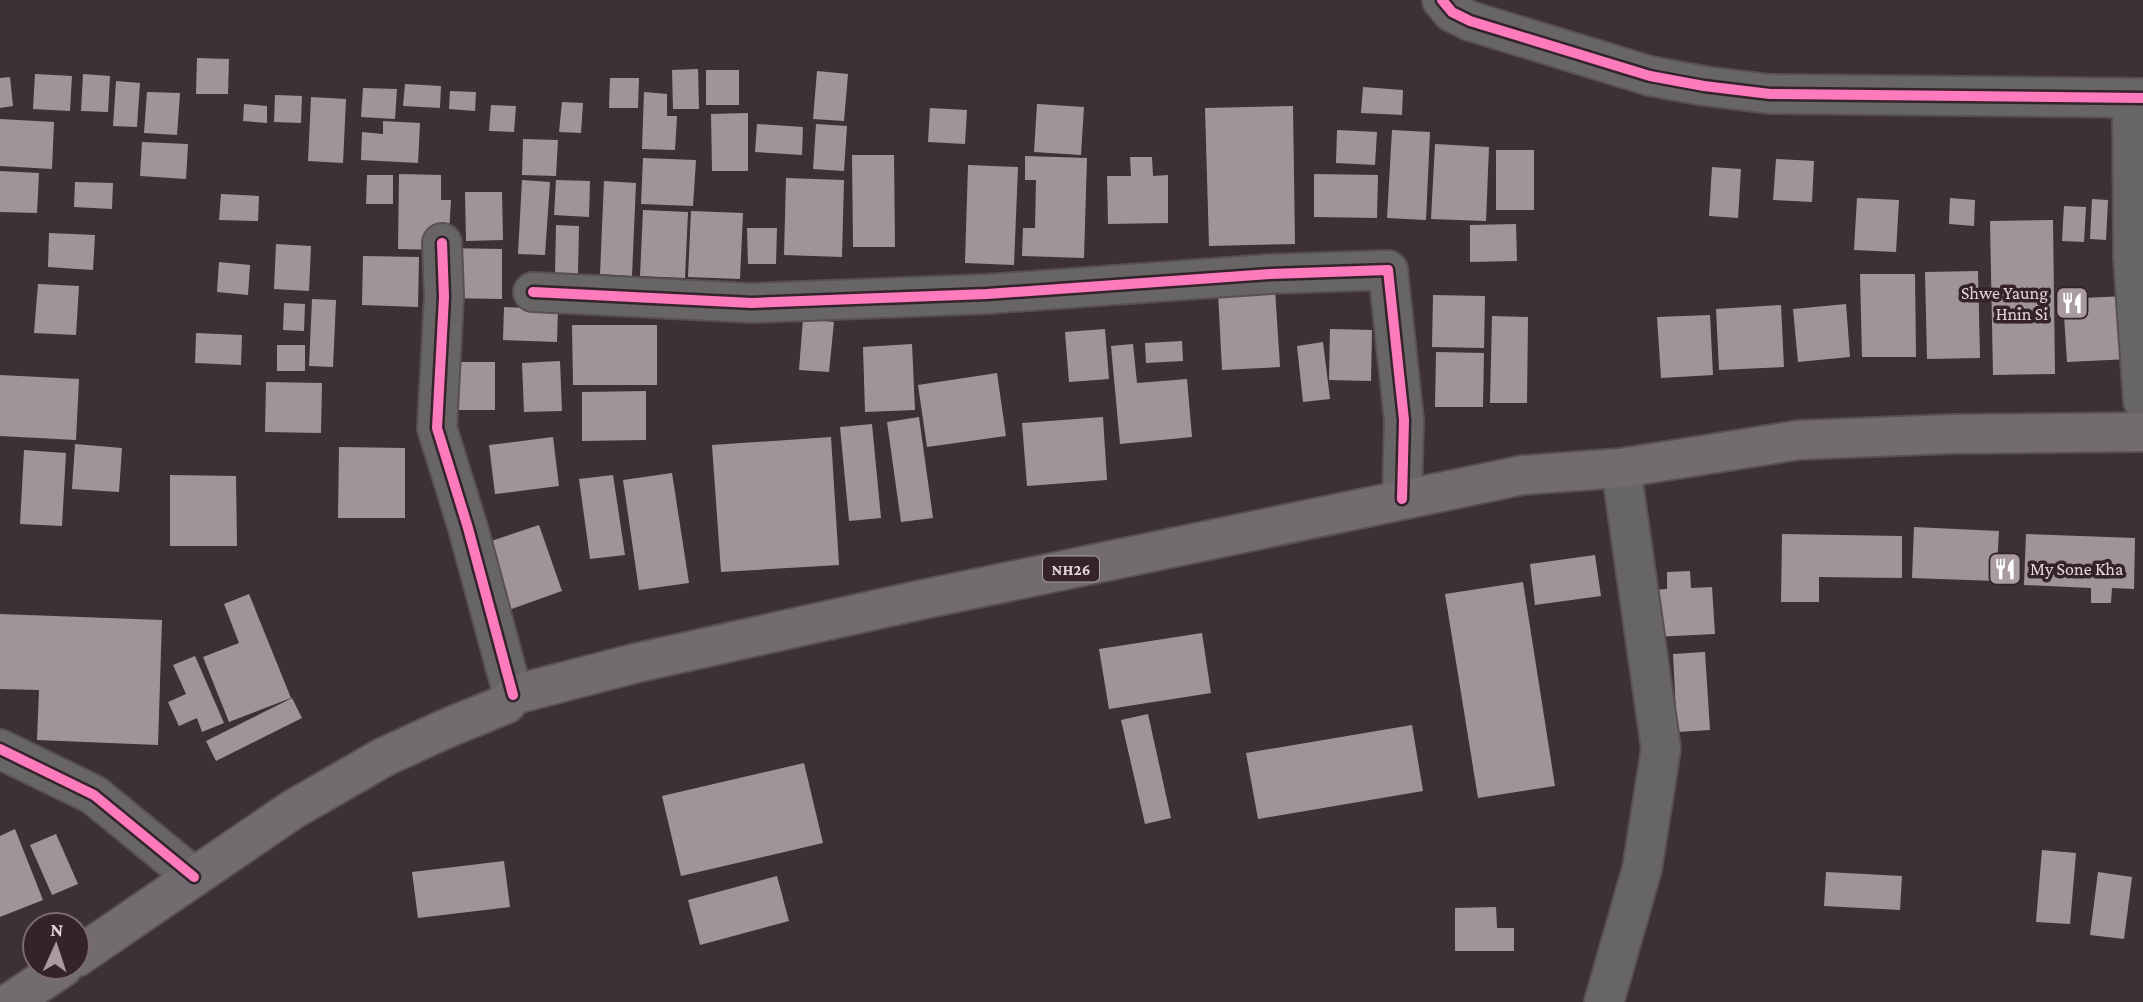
<svg xmlns="http://www.w3.org/2000/svg" width="2143" height="1002" font-family="'Crimson Pro',serif">
<style>
.building{fill:#a09596}
.lines{fill:none;stroke-linecap:round;stroke-linejoin:round}
.minor-casing{stroke:#595054;stroke-width:42}
.highway-casing{stroke:#595054;stroke-width:42}
.minor{stroke:#686567;stroke-width:38}
.highway{stroke:#726c71;stroke-width:38}
.cycleway-casing{stroke:#35232b;stroke-width:15}
.cycleway{stroke:#fd7abc;stroke-width:10}
.labels{text-anchor:middle;stroke-width:7;stroke-linejoin:round;paint-order:stroke}
.shield{fill:#35232b;stroke:#afa0a6;stroke-width:2}
.shield-label{font-size:16px;font-weight:bold;fill:#e3d6db}
.poi-label{font-size:18px;fill:#e3d6db;stroke:#35232b;text-anchor:end}
</style>
<rect width="100%" height="100%" fill="#3c3136"/>
<g class="building">
<polygon points="197,58 229,59 228,94 196,94"/>
<polygon points="698,69 699,109 673,109 672,70"/>
<rect x="706" y="70" width="33" height="35"/>
<polygon points="817,71 848,74 844,121 813,119"/>
<polygon points="35,74 72,76 70,111 33,109"/>
<polygon points="83,74 110,76 108,112 81,111"/>
<polygon points="10,77 13,106 0,108 0,78"/>
<polygon points="610,78 639,78 638,108 609,108"/>
<polygon points="116,81 140,83 137,127 113,126"/>
<polygon points="405,84 441,86 440,108 403,106"/>
<polygon points="1363,87 1403,90 1402,115 1361,113"/>
<polygon points="363,88 397,89 395,119 361,117"/>
<polygon points="450,91 476,92 475,111 449,109"/>
<polygon points="147,92 180,93 177,135 144,133"/>
<polygon points="644,92 667,94 667,116 677,116 675,150 642,149"/>
<polygon points="275,95 302,96 301,123 274,122"/>
<polygon points="311,97 346,99 343,163 308,161"/>
<polygon points="562,102 583,103 581,133 559,132"/>
<polygon points="244,104 267,106 267,123 243,121"/>
<polygon points="1037,104 1084,107 1081,155 1034,152"/>
<polygon points="491,105 516,106 514,132 489,131"/>
<polygon points="1293,106 1295,244 1209,246 1205,108"/>
<polygon points="930,108 967,110 965,144 928,142"/>
<polygon points="748,113 748,171 712,171 711,114"/>
<polygon points="0,119 54,122 52,169 0,166"/>
<polygon points="383,121 420,123 418,163 361,160 362,132 383,134"/>
<polygon points="757,124 803,127 802,155 755,152"/>
<polygon points="816,124 847,126 844,171 813,169"/>
<polygon points="1337,130 1377,132 1375,165 1336,163"/>
<polygon points="1392,130 1430,132 1426,220 1387,218"/>
<polygon points="523,139 558,140 556,176 522,175"/>
<polygon points="142,142 188,144 186,179 140,176"/>
<polygon points="1435,144 1489,147 1486,221 1431,219"/>
<rect x="1496" y="150" width="38" height="60"/>
<polygon points="852,155 894,155 895,247 853,247"/>
<polygon points="1025,156 1087,158 1084,258 1022,256 1023,228 1035,228 1036,180 1025,180"/>
<polygon points="1130,157 1152,157 1153,176 1168,175 1168,223 1108,224 1107,176 1131,176"/>
<polygon points="643,158 696,160 693,206 641,204"/>
<polygon points="1776,159 1814,161 1812,202 1773,200"/>
<polygon points="968,165 1018,167 1014,265 965,263"/>
<polygon points="1712,167 1741,169 1738,218 1709,216"/>
<polygon points="0,171 39,173 37,213 0,212"/>
<polygon points="399,174 441,175 441,200 451,200 449,233 440,250 398,249"/>
<polygon points="1314,174 1378,175 1377,218 1314,217"/>
<polygon points="367,175 393,175 393,204 366,204"/>
<polygon points="786,178 844,180 842,257 784,255"/>
<polygon points="522,180 550,182 545,255 518,254"/>
<polygon points="556,180 590,181 589,217 554,215"/>
<polygon points="604,181 636,183 632,276 600,274"/>
<polygon points="75,182 113,183 112,209 74,207"/>
<polygon points="465,192 502,192 503,240 466,241"/>
<polygon points="221,194 259,196 258,221 219,220"/>
<polygon points="1857,198 1899,200 1896,252 1854,250"/>
<polygon points="1950,198 1975,200 1974,226 1949,224"/>
<polygon points="2092,199 2108,200 2106,240 2090,239"/>
<polygon points="2064,206 2086,207 2084,242 2062,241"/>
<polygon points="643,210 688,212 685,278 640,276"/>
<polygon points="691,211 743,213 740,279 688,277"/>
<polygon points="2053,220 2055,374 1993,375 1990,221"/>
<polygon points="1516,224 1517,261 1470,262 1470,225"/>
<polygon points="556,225 579,226 578,274 555,274"/>
<polygon points="747,228 777,228 776,264 748,264"/>
<polygon points="49,233 95,235 93,270 48,267"/>
<polygon points="276,244 311,246 309,291 274,289"/>
<polygon points="447,248 502,249 502,299 445,298"/>
<polygon points="363,256 419,257 418,307 362,305"/>
<polygon points="219,262 250,265 248,295 217,292"/>
<polygon points="1978,271 1980,358 1927,359 1925,272"/>
<polygon points="1860,274 1915,274 1916,357 1862,357"/>
<polygon points="38,284 79,286 76,335 34,333"/>
<polygon points="1275,289 1280,367 1222,370 1218,292"/>
<polygon points="1433,295 1485,296 1484,348 1432,347"/>
<polygon points="2126,296 2130,359 2067,362 2063,299"/>
<polygon points="312,299 336,300 333,367 309,366"/>
<polygon points="284,303 305,304 304,331 283,330"/>
<polygon points="1846,304 1850,357 1798,362 1793,309"/>
<polygon points="1781,305 1784,367 1719,370 1716,309"/>
<polygon points="504,307 558,309 557,342 503,340"/>
<polygon points="1710,315 1713,375 1661,378 1657,317"/>
<polygon points="1492,316 1528,317 1527,403 1490,403"/>
<polygon points="803,319 834,322 829,372 799,370"/>
<polygon points="572,325 657,325 657,385 573,385"/>
<polygon points="1105,329 1109,379 1069,382 1065,332"/>
<polygon points="1330,329 1372,330 1371,381 1329,380"/>
<polygon points="196,333 242,335 241,365 195,363"/>
<polygon points="1182,341 1183,361 1146,363 1145,343"/>
<polygon points="1323,342 1330,399 1303,402 1297,346"/>
<polygon points="912,344 915,410 865,412 863,347"/>
<polygon points="1133,344 1137,383 1187,379 1192,437 1120,444 1111,346"/>
<rect x="277" y="345" width="28" height="26"/>
<polygon points="1436,352 1484,353 1483,407 1435,407"/>
<polygon points="560,361 562,411 524,412 522,363"/>
<rect x="456" y="362" width="39" height="48"/>
<polygon points="997,373 1006,436 927,447 918,385"/>
<polygon points="0,375 79,379 76,440 0,436"/>
<polygon points="266,382 322,383 321,433 265,432"/>
<polygon points="646,391 646,440 582,441 582,392"/>
<polygon points="919,417 933,518 901,522 887,422"/>
<polygon points="1103,417 1107,480 1027,486 1022,423"/>
<polygon points="872,424 881,518 849,521 840,427"/>
<polygon points="553,437 559,486 495,494 489,445"/>
<polygon points="831,437 839,565 721,572 712,445"/>
<polygon points="75,444 122,448 119,492 72,489"/>
<polygon points="339,447 405,448 405,518 338,518"/>
<polygon points="24,450 66,453 62,526 20,524"/>
<polygon points="672,473 689,583 639,590 623,480"/>
<polygon points="170,475 236,476 237,546 170,546"/>
<polygon points="613,475 625,555 590,559 579,479"/>
<polygon points="539,525 562,591 500,613 476,546"/>
<polygon points="1914,527 1999,531 1996,581 1912,578"/>
<polygon points="1782,534 1902,536 1902,578 1819,577 1819,602 1781,602"/>
<polygon points="2026,534 2135,538 2134,589 2112,588 2111,603 2091,603 2091,588 2024,585"/>
<polygon points="1595,555 1601,596 1535,605 1530,564"/>
<polygon points="1690,571 1691,588 1712,587 1715,634 1653,637 1651,590 1667,589 1667,572"/>
<polygon points="1523,582 1555,786 1478,798 1445,594"/>
<polygon points="249,594 291,698 229,722 203,657 239,643 224,604"/>
<polygon points="0,614 162,620 158,745 37,740 39,690 0,689"/>
<polygon points="1202,633 1211,693 1109,709 1099,649"/>
<polygon points="1705,652 1710,730 1677,732 1673,654"/>
<polygon points="195,656 224,723 202,732 197,718 179,726 168,702 186,694 173,665"/>
<polygon points="292,698 302,718 216,761 206,741"/>
<polygon points="1148,714 1171,818 1145,824 1121,720"/>
<polygon points="1412,725 1423,791 1258,819 1246,753"/>
<polygon points="804,763 823,843 681,876 662,796"/>
<polygon points="15,829 43,900 0,917 0,836"/>
<polygon points="56,834 78,884 52,895 30,845"/>
<polygon points="2042,850 2076,853 2070,924 2036,922"/>
<polygon points="504,861 510,907 418,918 412,872"/>
<polygon points="1826,872 1902,876 1900,910 1824,906"/>
<polygon points="2098,872 2132,877 2124,939 2090,935"/>
<polygon points="777,876 789,921 700,945 688,900"/>
<polygon points="1496,907 1497,928 1514,928 1514,951 1455,951 1455,908"/>
</g>
<g class="lines">
<defs>
<g id="minor">
<polyline points="1442,0 1452,12 1470,21 1650,76 1704,86 1770,94 2143,98"/>
<polyline points="2132,98 2133,257 2143,401"/>
<polyline points="442,243 444,297 437,428 468,528 513,695"/>
<polyline points="533,292 752,303 987,294 1270,274 1388,270 1404,420 1402,499"/>
<polyline points="0,749 94,795 194,877"/>
<polyline points="1604,1002 1642,869 1661,749 1621,468"/>
</g>
<g id="highway">
<polyline points="77,957 292,810 384,757 445,729 506,704 513,695 636,663 920,600 1523,475 1621,468 1799,440 1951,434 2143,432"/>
<polyline points="11,1002 63,967"/>
</g>
</defs>
<use href="#minor" class="minor-casing"/>
<use href="#highway" class="highway-casing"/>
<use href="#minor" class="minor"/>
<use href="#highway" class="highway"/>
<defs>
<g id="cycleway">
<polyline points="1442,0 1452,12 1470,21 1650,76 1704,86 1770,94 2143,98"/>
<polyline points="442,243 444,297 437,428 468,528 513,695"/>
<polyline points="533,292 752,303 987,294 1270,274 1388,270 1404,420 1402,499"/>
<polyline points="0,749 94,795 194,877"/>
</g>
</defs>
<use href="#cycleway" class="cycleway-casing"/>
<use href="#cycleway" class="cycleway"/>
</g>
<defs>
<symbol id="restaurant-square" viewBox="-11 -11 22 22"><rect x="-9" y="-9" width="18" height="18" rx="4" fill="#a99ca1" stroke="#35232b"/><path d="M-5-6h1v4h1v-4h1v4h1v-4h1v5L-1.5 .5V6h-2V.5L-5-1ZM5-6V6H3V1.5H1.5Q1.5-4 5-6Z" fill="#fff"/></symbol>
</defs>
<g fill-rule="evenodd">
<use href="#restaurant-square" x="2053" y="284" width="38" height="38"/>
<use href="#restaurant-square" x="1986" y="550" width="38" height="38"/>
</g>
<g class="labels">
<rect class="shield" x="1043" y="556.5" width="56" height="25" rx="5"/>
<g class="shield-label">
<text x="1071" y="575">NH26</text>
</g>
<g class="poi-label">
<text x="2048" y="299">Shwe Yaung<tspan x="2048" dy="21">Hnin Si</tspan></text>
<text x="2030" y="575" text-anchor="start">My Sone Kha</text>
</g>
</g>
<g transform="translate(56 946) rotate(3)"><circle r="33" fill="#35232b" stroke="#7b6b71" stroke-width="2"/>
<path d="M0-5L12 26L0 18L-12 26Z" fill="#a99ca1"/>
<text y="-10" font-size="19" font-weight="bold" text-anchor="middle" fill="#e3d6db">N</text>
</g>
</svg>
